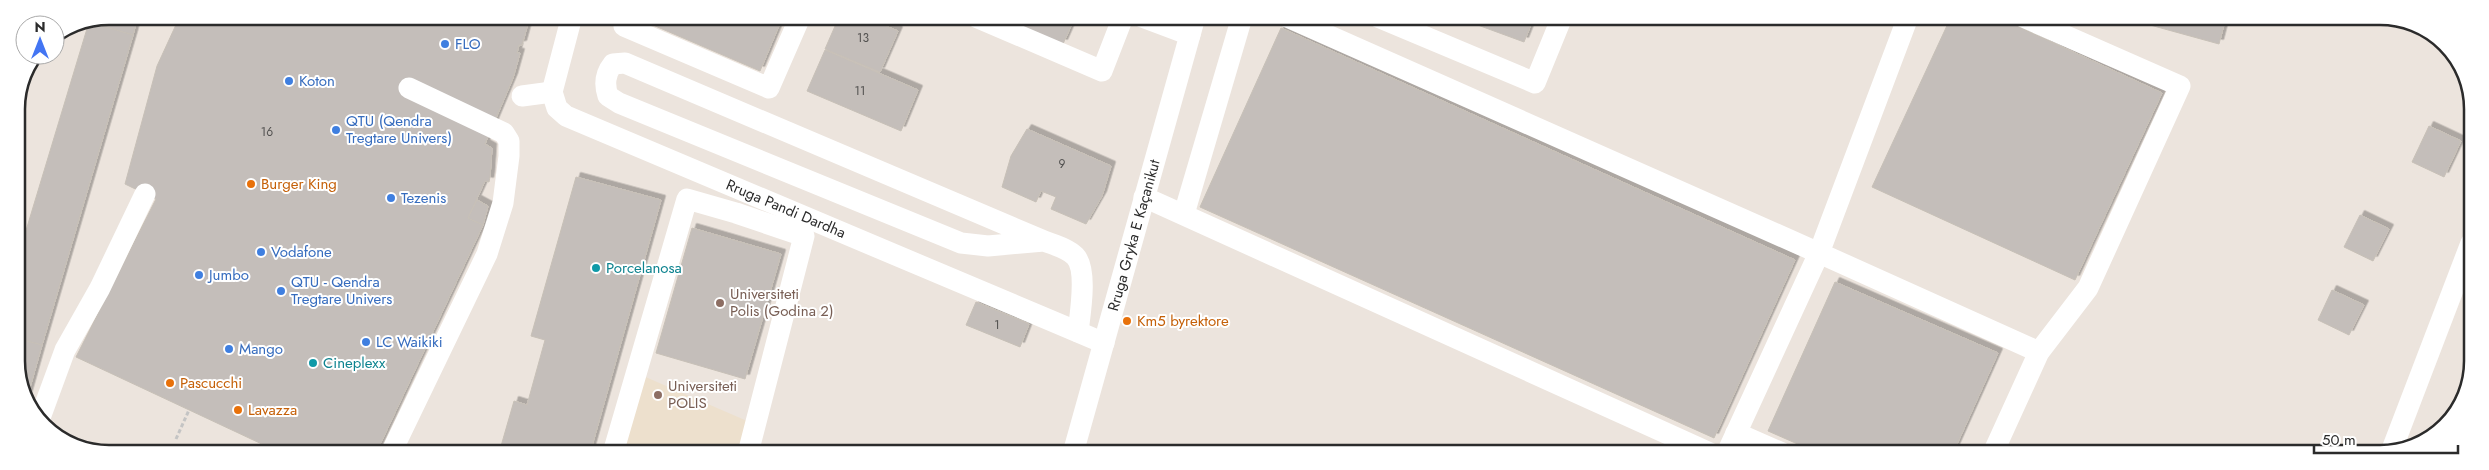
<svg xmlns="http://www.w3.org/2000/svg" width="2489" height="470" font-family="Jost,sans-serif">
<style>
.education{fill:#ede0cd}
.building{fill:#c4beba;stroke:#c7c0b7;filter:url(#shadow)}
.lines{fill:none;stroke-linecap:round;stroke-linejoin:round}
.path{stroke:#c4c4c4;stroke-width:3;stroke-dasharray:4 2.5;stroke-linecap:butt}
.minor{stroke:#fff;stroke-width:21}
.shop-dot{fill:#3f7fe0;stroke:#fff;stroke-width:2}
.food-dot{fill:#e8710a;stroke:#fff;stroke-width:2}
.culture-dot{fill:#0f9aa8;stroke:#fff;stroke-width:2}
.education-dot{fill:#8d6e63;stroke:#fff;stroke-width:2}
.labels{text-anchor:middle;stroke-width:4;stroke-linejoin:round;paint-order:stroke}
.number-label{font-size:12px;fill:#51504f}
.shop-label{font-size:15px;fill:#366cbe;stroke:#fff;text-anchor:start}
.food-label{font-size:15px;fill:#c56008;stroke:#fff;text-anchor:start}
.street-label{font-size:15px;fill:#2b2b2b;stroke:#fff}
.culture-label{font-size:15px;fill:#0d838f;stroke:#fff;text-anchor:start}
.education-label{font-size:15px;fill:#785e54;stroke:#fff;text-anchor:start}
.rim{fill:none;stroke:#2b2b2b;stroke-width:2.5}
</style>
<defs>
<filter id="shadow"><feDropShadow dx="4.5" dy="-4.5" stdDeviation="0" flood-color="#0004"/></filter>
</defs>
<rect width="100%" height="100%" fill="#ece4dd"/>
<polygon class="education" points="634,372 761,427 753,453 612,453"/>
<g class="building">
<polygon points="109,16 138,16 133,35 85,21"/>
<polygon points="180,16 530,16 522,45 519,45 517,53 520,53 513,78 485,144 492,148 490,177 489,182 485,181 468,218 483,225 376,453 281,453 76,357 156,199 125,184 157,66"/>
<polygon points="632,16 783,16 760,71"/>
<polygon points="839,17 864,17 898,31 880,72 825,49"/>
<polygon points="995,17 1075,17 1063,44"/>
<polygon points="1456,17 1534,17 1524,42"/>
<polygon points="1951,17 1997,17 2162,93 2075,280 1872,187"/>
<polygon points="2133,17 2226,17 2219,44 2132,20"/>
<polygon points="89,22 133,35 42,345 19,339 18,257"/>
<polygon points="1281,28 1795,260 1714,438 1200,207"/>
<polygon points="825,50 918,90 901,131 807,91"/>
<polygon points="2429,126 2461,141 2444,177 2412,162"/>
<polygon points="1027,129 1111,166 1102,196 1086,224 1051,209 1056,197 1041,191 1036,202 1002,187 1011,156"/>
<polygon points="576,177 661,200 590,453 499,453 514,401 527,405 545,340 531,336"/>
<polygon points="477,200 488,206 483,225 468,218"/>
<polygon points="2360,215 2389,229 2373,261 2344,247"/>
<polygon points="692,228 781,254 745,379 656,353"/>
<polygon points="1835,282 1998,353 1953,453 1818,453 1768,431"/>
<polygon points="2332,290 2364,305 2349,335 2318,320"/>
<polygon points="976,302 1029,324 1020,347 966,325"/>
<polygon points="19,339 42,345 27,398 19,385"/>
</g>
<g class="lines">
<polyline class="path" points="176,439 189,410"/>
<g class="minor">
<path id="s1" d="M572,16L552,92L557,108L566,116L1104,343"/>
<polyline points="976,17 1102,71 1123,17"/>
<polyline points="1142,17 1190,35"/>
<polyline points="1287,17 1819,253 1727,453"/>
<polyline points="1378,17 1535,83 1562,17"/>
<polyline points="1908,17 1819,253 2039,352"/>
<polyline points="624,26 769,88 800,17"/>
<polyline points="522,96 552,92"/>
<polyline points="1144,197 1710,453"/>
<polyline points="1184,214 1242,17"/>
<path d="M1044,241L988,246L961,243L619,103L608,96C604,84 605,74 613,64L625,63L1044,241C1054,245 1067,248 1075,256C1088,269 1080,315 1078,332"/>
<polyline points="40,418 65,350 100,288 145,194"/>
<polyline points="1736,433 1782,453"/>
<polyline points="2391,452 2471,243"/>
<polyline points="391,453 487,254 503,203 509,156 509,141 504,133 409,88"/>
<polyline points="613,453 687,199 736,213 804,236 748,453"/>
<path id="s2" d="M1073,453L1195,17"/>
<polyline points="1993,453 2039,352 2088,288 2180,86 2023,17"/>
</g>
</g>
<g class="shop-dot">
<circle cx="445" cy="44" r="5"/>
<circle cx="289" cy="81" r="5"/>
<circle cx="336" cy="130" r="5"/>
<circle cx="391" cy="198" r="5"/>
<circle cx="261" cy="252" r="5"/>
<circle cx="199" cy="275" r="5"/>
<circle cx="281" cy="291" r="5"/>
<circle cx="366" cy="342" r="5"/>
<circle cx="229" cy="349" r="5"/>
</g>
<g class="food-dot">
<circle cx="251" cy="184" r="5"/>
<circle cx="1127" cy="321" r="5"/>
<circle cx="170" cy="383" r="5"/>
<circle cx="238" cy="410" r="5"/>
</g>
<g class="culture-dot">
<circle cx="596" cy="268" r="5"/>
<circle cx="313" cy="363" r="5"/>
</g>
<g class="education-dot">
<circle cx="720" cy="303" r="5"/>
<circle cx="658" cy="395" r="5"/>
</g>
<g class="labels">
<g class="number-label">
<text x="863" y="42">13</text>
<text x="860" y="95">11</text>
<text x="267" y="136">16</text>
<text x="1062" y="168">9</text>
<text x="997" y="329">1</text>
</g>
<g class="shop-label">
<text x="455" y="49">FLO</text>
<text x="299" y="86">Koton</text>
<text x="346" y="126">QTU (Qendra<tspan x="346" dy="17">Tregtare Univers)</tspan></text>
<text x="401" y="203">Tezenis</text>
<text x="271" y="257">Vodafone</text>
<text x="209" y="280">Jumbo</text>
<text x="291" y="287">QTU - Qendra<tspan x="291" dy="17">Tregtare Univers</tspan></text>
<text x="376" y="347">LC Waikiki</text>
<text x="239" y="354">Mango</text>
</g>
<g class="food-label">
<text x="261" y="189">Burger King</text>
<text x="1137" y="326">Km5 byrektore</text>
<text x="180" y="388">Pascucchi</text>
<text x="248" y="415">Lavazza</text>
</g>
<g class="street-label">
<text dy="5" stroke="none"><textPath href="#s1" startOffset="346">Rruga Pandi Dardha</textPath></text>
<text dy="5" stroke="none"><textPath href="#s2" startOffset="226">Rruga Gryka E Kaçanikut</textPath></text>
</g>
<g class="culture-label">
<text x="606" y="273">Porcelanosa</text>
<text x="323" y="368">Cineplexx</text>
</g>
<g class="education-label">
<text x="730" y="299">Universiteti<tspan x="730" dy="17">Polis (Godina 2)</tspan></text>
<text x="668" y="391">Universiteti<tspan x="668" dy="17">POLIS</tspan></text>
</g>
</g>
<path d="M0 0H2489V470H0ZM109 25H2380A84 84 0 0 1 2464 109V361A84 84 0 0 1 2380 445H109A84 84 0 0 1 25 361V109A84 84 0 0 1 109 25Z" fill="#fff" fill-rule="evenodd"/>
<path class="rim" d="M109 25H2380A84 84 0 0 1 2464 109V361A84 84 0 0 1 2380 445H109A84 84 0 0 1 25 361V109A84 84 0 0 1 109 25Z"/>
<g transform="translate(40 40)"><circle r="24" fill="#ffffff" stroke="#aaaaaa"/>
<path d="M0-4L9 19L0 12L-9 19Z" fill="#4375f3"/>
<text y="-8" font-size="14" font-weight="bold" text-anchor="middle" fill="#2b2b2b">N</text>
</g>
<path d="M2314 445v8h144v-8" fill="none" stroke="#2b2b2b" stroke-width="2.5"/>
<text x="2322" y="445" font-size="15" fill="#2b2b2b" stroke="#ffffff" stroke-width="4" paint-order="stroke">50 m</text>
</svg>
